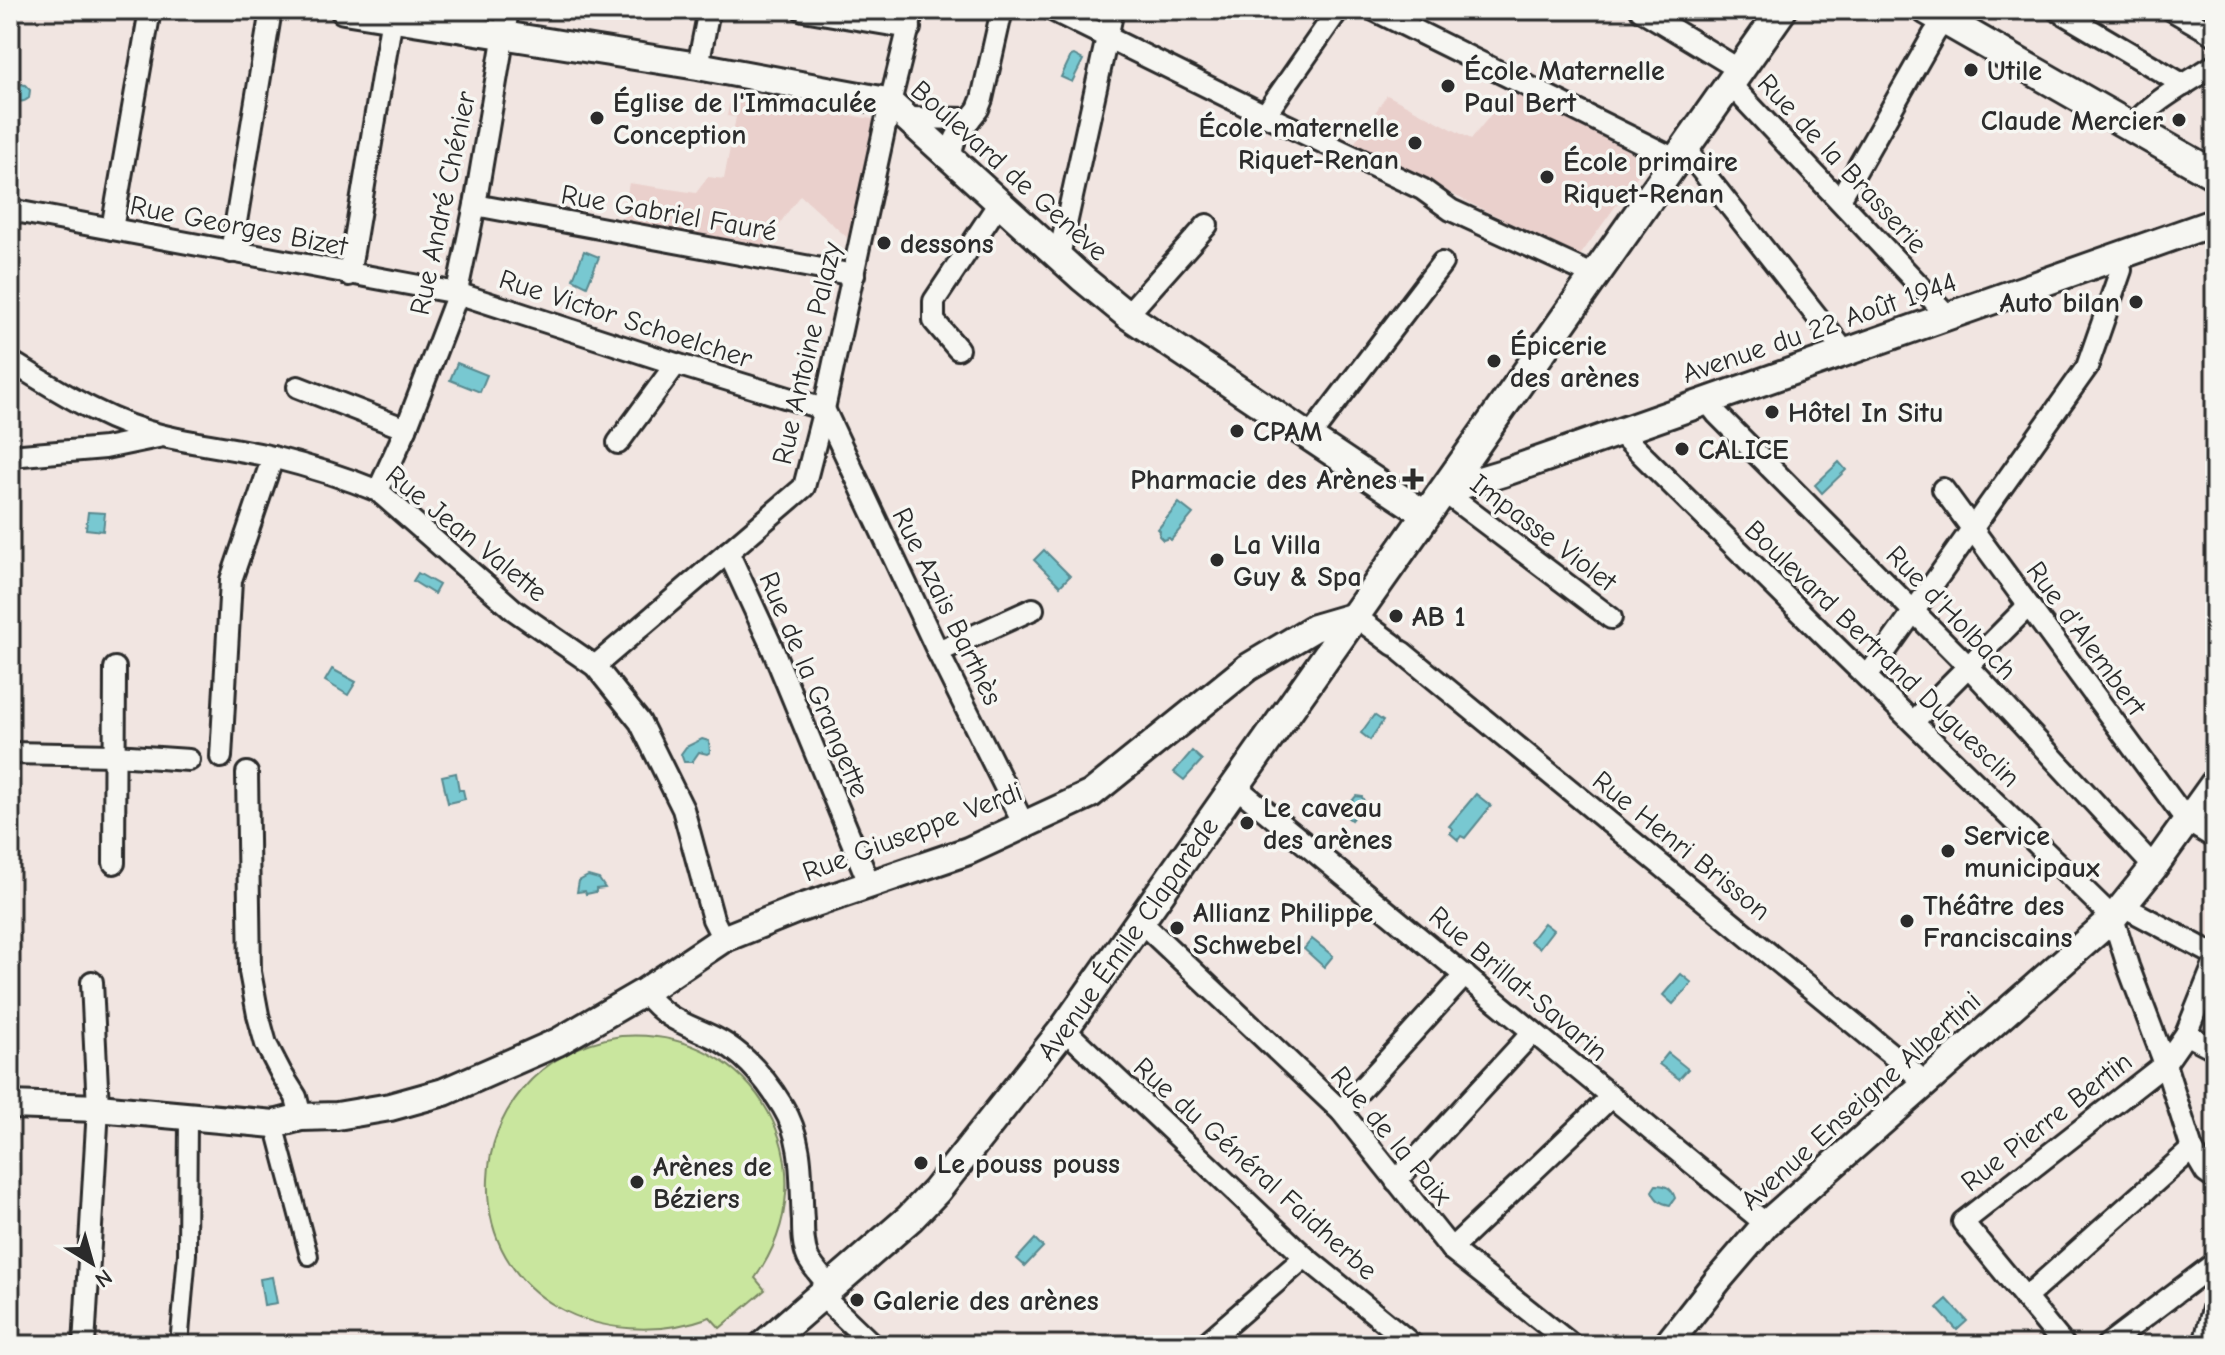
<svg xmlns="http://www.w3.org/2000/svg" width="2225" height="1355" font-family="'Comic Neue',sans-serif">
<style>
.built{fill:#ead0cc}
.green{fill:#c9e69e;stroke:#7a8864;stroke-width:2}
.water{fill:#78c8d1;stroke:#59898f;stroke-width:2}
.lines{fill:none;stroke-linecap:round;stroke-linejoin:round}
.pedestrian-casing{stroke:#2b2b2b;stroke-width:22}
.minor-casing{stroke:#2b2b2b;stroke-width:26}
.tertiary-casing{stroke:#2b2b2b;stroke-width:32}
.secondary-casing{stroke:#2b2b2b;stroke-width:34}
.pedestrian{stroke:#f6f6f2;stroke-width:16}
.minor{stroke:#f6f6f2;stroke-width:20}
.tertiary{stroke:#f6f6f2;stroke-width:26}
.secondary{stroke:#f6f6f2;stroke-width:28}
.poi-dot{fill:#2b2b2b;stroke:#f6f6f2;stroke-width:3}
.labels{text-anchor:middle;stroke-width:7;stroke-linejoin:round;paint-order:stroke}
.poi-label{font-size:28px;font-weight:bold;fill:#2b2b2b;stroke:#f6f6f2;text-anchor:start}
.street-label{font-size:28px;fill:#2b2b2b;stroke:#f6f6f2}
</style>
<rect width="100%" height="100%" fill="#f1e5e1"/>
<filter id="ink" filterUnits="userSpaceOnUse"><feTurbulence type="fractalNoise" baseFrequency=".0125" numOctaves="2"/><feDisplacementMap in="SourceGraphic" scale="16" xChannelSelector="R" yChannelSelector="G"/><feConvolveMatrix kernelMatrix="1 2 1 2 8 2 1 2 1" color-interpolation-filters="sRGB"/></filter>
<g filter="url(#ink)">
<g class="built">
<polygon points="1511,90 1648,161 1579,257 1353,145 1387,95 1471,139"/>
<polygon points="731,95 878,120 851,241 800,195 763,247 622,221 629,183 696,193 708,177 724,179 736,117 727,116"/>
</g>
<path class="green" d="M621,1036C757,1026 833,1168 755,1278L765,1290L720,1328L710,1317C605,1355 483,1299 488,1179C489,1147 501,1115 522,1090C548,1059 582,1042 621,1036Z"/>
<g class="water">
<polygon points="1074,55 1083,60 1072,82 1061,77 1071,56"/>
<path d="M10,82L25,85L30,90L29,98C22,104 18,101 10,98Z"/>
<polygon points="584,251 599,257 587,286 573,279"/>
<polygon points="457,363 487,375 480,392 450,380"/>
<polygon points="1839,462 1846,470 1822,493 1815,485"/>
<polygon points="1179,503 1193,514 1171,540 1169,538 1163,540 1159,536 1160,531 1158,529"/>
<polygon points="88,512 105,513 103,531 86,529"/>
<polygon points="1044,550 1070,576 1060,586 1034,560"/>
<polygon points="418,573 439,585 434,594 413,581"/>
<polygon points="332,669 356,682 348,695 325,681"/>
<polygon points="1374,715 1383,721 1370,740 1361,733"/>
<polygon points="702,739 709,741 710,752 707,754 699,752 692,762 684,762 681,754 686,747"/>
<polygon points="1192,751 1202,760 1184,780 1174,772"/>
<polygon points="456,773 459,790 463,790 465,799 448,803 442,776"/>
<polygon points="1476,794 1491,806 1465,838 1461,836 1458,840 1450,833 1453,829 1449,826"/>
<polygon points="1356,796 1362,797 1365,803 1351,820 1342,813"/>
<polygon points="588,876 599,879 605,888 596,889 596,892 586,894 585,891 577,892 579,881"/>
<polygon points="1544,923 1553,930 1539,948 1530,941"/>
<polygon points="1312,939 1333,956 1324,967 1304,949"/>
<polygon points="1681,974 1692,983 1673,1004 1663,995"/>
<polygon points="1668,1053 1688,1069 1679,1079 1659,1064"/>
<path d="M1656,1185C1666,1185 1672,1188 1675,1198L1670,1205C1660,1203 1656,1200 1652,1191Z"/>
<polygon points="1035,1239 1043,1247 1025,1266 1017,1259"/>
<polygon points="272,1277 277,1303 264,1305 260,1279"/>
<polygon points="1947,1299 1967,1321 1957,1330 1937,1308"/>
</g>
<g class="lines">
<defs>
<g id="pedestrian">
<polyline points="274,1124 309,1256"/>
<polyline points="179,1345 187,1254 188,1118"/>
</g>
<g id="minor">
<polyline points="803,10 910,28"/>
<polyline points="1052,10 1265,115 1422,189 1451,210 1595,276"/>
<polyline points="1374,10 1677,160"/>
<polyline points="1641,10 1740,70"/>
<polyline points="2057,10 2184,85"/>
<polyline points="2172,10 2215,35"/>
<polyline points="698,66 709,10"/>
<polyline points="1730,84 1948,316"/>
<polyline points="1265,115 1338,10"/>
<polyline points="907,118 970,119 978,109 982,99 1002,10"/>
<path d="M2133,127C2147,104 2192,80 2215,65"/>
<polyline points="1685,149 1845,352"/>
<path d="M952,160C950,142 959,132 970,119"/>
<polyline points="1840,199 1934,34 1944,20"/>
<polyline points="475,205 854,275"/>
<polyline points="10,210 457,293 676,364 824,409 938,652 1024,825"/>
<polyline points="112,229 150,10"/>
<polyline points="231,252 271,10"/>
<polyline points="1059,256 1113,10"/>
<polyline points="349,275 392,17"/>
<polyline points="1127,315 1207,225"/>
<polyline points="958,349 934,321 934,301 999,203"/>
<path d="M10,361C59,391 107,423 164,436C200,445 237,448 272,457C308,466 344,477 378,491L514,610L595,666L640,722L683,809L713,919L723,939"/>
<polyline points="298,387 406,429"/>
<polyline points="1707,401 1717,414 1968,666 2154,867"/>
<polyline points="1619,432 1842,653 2113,918 2128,966 2165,1064 2192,1149 2206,1173 2215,1179"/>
<polyline points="1310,436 1442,263"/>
<polyline points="618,443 676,364"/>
<polyline points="10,456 105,448 163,436"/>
<polyline points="1943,489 2187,821 2215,838"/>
<polyline points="378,491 406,429 455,301 475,205 508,10"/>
<polyline points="1443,491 1611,618"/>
<polyline points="728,552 771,645 869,883"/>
<polyline points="1355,616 1394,645"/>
<polyline points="938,652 1033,609"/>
<polyline points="1402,652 1925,1082"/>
<polyline points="595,666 804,487 824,409 890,103 913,10"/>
<polyline points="1867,677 2087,367 2121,270 2117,256"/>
<polyline points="1913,722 2028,606"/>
<polyline points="10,753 115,755 189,760"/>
<polyline points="221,757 231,580 273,457"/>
<polyline points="247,773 250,972 258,1015 266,1044 281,1073 296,1097 301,1117"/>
<polyline points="1235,786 1766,1224"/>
<polyline points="114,863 115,668"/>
<polyline points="2123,906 2215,955"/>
<polyline points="1140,921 1341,1111 1451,1249 1572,1345"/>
<path d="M644,992C667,1021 684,1023 715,1038C745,1053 766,1079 783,1107C805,1143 800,1182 803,1221C803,1233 803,1246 808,1258C813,1268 823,1278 830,1287"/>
<polyline points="1064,1029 1305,1257 1413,1345"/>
<polyline points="2186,1034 2215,1049"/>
<polyline points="1341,1111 1465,975"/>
<polyline points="1396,1181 1533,1032"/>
<polyline points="1451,1249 1612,1096"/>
<polyline points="821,1295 873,1345"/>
<polyline points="2025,1298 2192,1149"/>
<polyline points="84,1345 98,1108 92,982"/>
<polyline points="1204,1345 1305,1257"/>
<polyline points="2064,1345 1963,1222 2165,1064 2186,1034 2215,962"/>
<polyline points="2107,1345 2215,1263"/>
<polyline points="2204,1345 2215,1300"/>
</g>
<g id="tertiary">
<polyline points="344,10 698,66 881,100 890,103 1082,278 1127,315 1426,515"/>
<polyline points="1443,491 1503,473 2215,222"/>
<polyline points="10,1105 98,1108 274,1124 301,1117 337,1116 390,1107 444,1092 558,1042 644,992 723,939 798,909 968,851 1091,794 1247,668 1314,628 1355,616"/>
<polyline points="1667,1345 1718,1280 1766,1224 2113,918 2154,867 2215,782"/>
</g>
<g id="secondary">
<polyline points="1927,10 2215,175"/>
<path id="s1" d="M764,1345L910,1218L936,1191L1064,1029L1782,10"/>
</g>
</defs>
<use href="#pedestrian" class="pedestrian-casing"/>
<use href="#minor" class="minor-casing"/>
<use href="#tertiary" class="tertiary-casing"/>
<use href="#secondary" class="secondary-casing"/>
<use href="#pedestrian" class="pedestrian"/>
<use href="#minor" class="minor"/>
<use href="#tertiary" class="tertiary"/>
<use href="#secondary" class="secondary"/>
</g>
</g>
<g class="poi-dot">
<circle cx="1971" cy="70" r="8"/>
<circle cx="1448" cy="86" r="8"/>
<circle cx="597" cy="118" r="8"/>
<circle cx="2179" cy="120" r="8"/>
<circle cx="1415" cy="143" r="8"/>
<circle cx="1547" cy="177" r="8"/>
<circle cx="884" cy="243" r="8"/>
<circle cx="2136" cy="302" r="8"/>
<circle cx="1494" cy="361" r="8"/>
<circle cx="1772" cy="412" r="8"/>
<circle cx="1237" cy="431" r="8"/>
<circle cx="1682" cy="449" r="8"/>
<path d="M1409 467h8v8h8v8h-8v8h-8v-8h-8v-8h8z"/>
<circle cx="1217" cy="560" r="8"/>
<circle cx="1396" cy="616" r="8"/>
<circle cx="1247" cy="823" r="8"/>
<circle cx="1948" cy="851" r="8"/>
<circle cx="1907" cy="921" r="8"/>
<circle cx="1177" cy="928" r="8"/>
<circle cx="921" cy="1163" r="8"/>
<circle cx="637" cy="1182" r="8"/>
<circle cx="857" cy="1300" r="8"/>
</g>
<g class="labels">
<g class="poi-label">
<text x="1464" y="80">École Maternelle<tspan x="1464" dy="32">Paul Bert</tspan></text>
<text x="1987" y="80">Utile</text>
<text x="613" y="112">Église de l'Immaculée<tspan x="613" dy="32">Conception</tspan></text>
<text x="2163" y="130" text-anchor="end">Claude Mercier</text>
<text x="1399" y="137" text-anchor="end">École maternelle<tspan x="1399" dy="32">Riquet-Renan</tspan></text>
<text x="1563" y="171">École primaire<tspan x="1563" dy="32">Riquet-Renan</tspan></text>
<text x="900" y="253">dessons</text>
<text x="2120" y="312" text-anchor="end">Auto bilan</text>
<text x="1510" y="355">Épicerie<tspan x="1510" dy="32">des arènes</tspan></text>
<text x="1788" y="422">Hôtel In Situ</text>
<text x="1253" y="441">CPAM</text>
<text x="1698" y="459">CALICE</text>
<text x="1397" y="489" text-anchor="end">Pharmacie des Arènes</text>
<text x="1233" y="554">La Villa<tspan x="1233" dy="32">Guy &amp; Spa</tspan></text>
<text x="1412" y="626">AB 1</text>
<text x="1263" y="817">Le caveau<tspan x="1263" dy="32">des arènes</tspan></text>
<text x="1964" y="845">Service<tspan x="1964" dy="32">municipaux</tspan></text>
<text x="1923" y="915">Théâtre des<tspan x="1923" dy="32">Franciscains</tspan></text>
<text x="1193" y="922">Allianz Philippe<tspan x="1193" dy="32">Schwebel</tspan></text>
<text x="937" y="1173">Le pouss pouss</text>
<text x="653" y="1176">Arènes de<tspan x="653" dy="32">Béziers</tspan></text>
<text x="873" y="1310">Galerie des arènes</text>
</g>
<g class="street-label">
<text transform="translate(1843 163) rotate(47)" y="10">Rue de la Brasserie</text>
<text transform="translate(1010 170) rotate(42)" y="10">Boulevard de Genève</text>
<text transform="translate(442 203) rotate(-78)" y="10">Rue André Chénier</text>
<text transform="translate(669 212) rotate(10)" y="10">Rue Gabriel Fauré</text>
<text transform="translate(239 225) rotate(11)" y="10">Rue Georges Bizet</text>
<text transform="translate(626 318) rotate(18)" y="10">Rue Victor Schoelcher</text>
<text transform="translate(1819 327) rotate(-19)" y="10">Avenue du 22 Août 1944</text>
<text transform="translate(806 353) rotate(-77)" y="10">Rue Antoine Palazy</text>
<text transform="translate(1544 532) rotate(37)" y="10">Impasse Violet</text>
<text transform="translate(467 533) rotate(39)" y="10">Rue Jean Valette</text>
<text transform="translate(948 606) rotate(64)" y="10">Rue Azais Barthès</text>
<text transform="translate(1952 612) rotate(46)" y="10">Rue d'Holbach</text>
<text transform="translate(2087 638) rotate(54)" y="10">Rue d'Alembert</text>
<text transform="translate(1883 653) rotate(44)" y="10">Boulevard Bertrand Duguesclin</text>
<text transform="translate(815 684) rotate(67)" y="10">Rue de la Grangette</text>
<text transform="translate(912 831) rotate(-21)" y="10">Rue Giuseppe Verdi</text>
<text transform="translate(1682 845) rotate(39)" y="10">Rue Henri Brisson</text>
<text dy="10" stroke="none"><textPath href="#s1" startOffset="548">Avenue Émile Claparède</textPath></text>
<text transform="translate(1519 983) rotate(40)" y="10">Rue Brillat-Savarin</text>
<text transform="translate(1860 1100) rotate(-42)" y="10">Avenue Enseigne Albertini</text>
<text transform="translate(2046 1121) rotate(-38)" y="10">Rue Pierre Bertin</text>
<text transform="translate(1392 1135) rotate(50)" y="10">Rue de la Paix</text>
<text transform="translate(1256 1168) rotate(42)" y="10">Rue du Général Faidherbe</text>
</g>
</g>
<rect width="2225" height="1355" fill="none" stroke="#f6f6f2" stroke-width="40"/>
<rect x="20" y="20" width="2185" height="1315" fill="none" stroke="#2b2b2b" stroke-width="3" filter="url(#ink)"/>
<g transform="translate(92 1263) rotate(143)" stroke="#f6f6f2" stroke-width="6" paint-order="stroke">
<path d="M0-6L14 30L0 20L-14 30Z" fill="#2b2b2b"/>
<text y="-12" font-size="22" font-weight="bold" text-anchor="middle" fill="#2b2b2b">N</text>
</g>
</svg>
